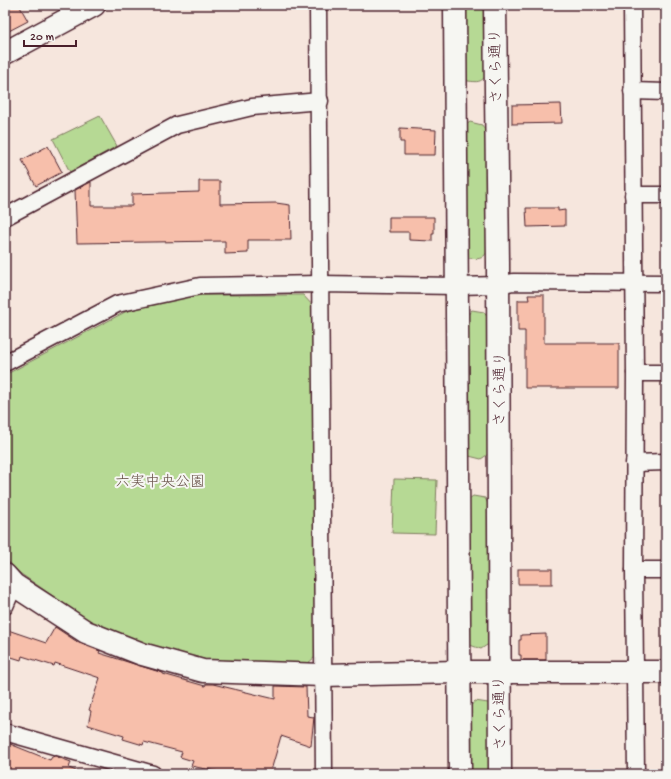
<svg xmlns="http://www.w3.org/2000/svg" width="671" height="779" font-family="'Gochi Hand','Klee One',sans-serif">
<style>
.green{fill:#b6d994;stroke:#807c60}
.building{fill:#f7bfab;stroke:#4a1f2b}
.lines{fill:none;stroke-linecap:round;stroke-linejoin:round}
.street-casing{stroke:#4a1f2b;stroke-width:19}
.secondary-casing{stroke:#4a1f2b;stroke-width:25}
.street{stroke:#f6f6f2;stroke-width:16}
.secondary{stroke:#f6f6f2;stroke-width:22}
.labels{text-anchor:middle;stroke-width:4;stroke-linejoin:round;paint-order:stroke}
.street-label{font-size:15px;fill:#4a1f2b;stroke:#f6f6f2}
.park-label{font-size:15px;fill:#654e45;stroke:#f6f6f2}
</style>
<rect width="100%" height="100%" fill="#f6e6dd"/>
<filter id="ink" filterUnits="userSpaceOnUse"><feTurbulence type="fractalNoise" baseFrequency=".025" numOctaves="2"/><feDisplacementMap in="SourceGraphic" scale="8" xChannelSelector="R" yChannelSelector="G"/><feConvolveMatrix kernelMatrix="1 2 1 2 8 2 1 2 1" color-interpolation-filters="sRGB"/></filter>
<g filter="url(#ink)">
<g class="green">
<path d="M464,5H486V75C481,83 477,82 468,81L464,73Z"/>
<polygon points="100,116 117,146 70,172 53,139"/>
<path d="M470,122L482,125L485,130L486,140L487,252C482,260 478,259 469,258L465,250L466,125Z"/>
<polygon points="202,295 303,295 314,307 316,656 306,665 207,660 144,645 91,622 21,574 5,558 5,375 125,312 170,298"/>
<polygon points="472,310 484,312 487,317 489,450 487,455 481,459 469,456 467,447 465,318"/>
<polygon points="394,479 437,480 435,534 392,533"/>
<polygon points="473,496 485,498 488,504 490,643 481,649 470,645 469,499"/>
<polygon points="475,701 488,703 490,708 492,774 469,774 469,708"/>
</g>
<g class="building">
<polygon points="5,5 19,5 28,21 5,33"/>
<polygon points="561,104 562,123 512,124 512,105"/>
<polygon points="400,128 436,130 435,155 404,155 404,142 400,142"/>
<polygon points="48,146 62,172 36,186 22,160"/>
<polygon points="199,181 220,181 220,204 276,203 290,205 291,240 248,240 248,253 225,254 225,241 77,243 75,190 91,182 91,206 132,206 132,194 199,192"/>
<polygon points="526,208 558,208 558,211 565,210 565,226 527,227"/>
<polygon points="389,217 434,217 434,234 432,234 432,241 409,240 409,232 389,232"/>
<polygon points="528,295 544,295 544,343 619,343 619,388 525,388 525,331 518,331 518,300 529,300"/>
<rect x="518" y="569" width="34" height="15"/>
<polygon points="55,627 79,643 100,651 99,653 163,673 163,674 205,686 206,684 213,684 275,699 275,686 306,687 307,716 314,717 311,746 281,736 270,774 257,774 241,770 240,774 230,774 191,766 193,761 180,757 182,752 144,742 143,745 123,739 124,736 88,725 91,711 89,710 100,678 55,663 54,666 22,656 21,660 5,655 5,629 46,643"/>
<polygon points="546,634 546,660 521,660 521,655 519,655 519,640 521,640 521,635"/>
<polygon points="5,742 50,760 52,757 55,756 71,762 69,768 83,774 5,774"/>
</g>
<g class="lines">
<defs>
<g id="street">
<polyline points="318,5 324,774"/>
<polyline points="632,5 635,373 634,570 636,774"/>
<polyline points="632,91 666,92"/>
<polyline points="633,195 666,195"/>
<polyline points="5,217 177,125 252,107 320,101"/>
<polyline points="5,363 117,304 200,286 320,284 457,286 499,285 513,282 666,283"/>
<polyline points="635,373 666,373"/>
<polyline points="634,463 666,462"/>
<polyline points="634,570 666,570"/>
<polyline points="5,606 14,585"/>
<polyline points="5,732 153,774"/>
</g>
<g id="secondary">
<polyline points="455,5 460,774"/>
<polyline points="495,5 498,263 500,774"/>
<polyline points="5,53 94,5"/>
<polyline points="5,575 14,585 86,632 142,654 203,671 323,675 458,672 666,672"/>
</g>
</defs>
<use href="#street" class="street-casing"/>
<use href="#secondary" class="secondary-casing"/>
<use href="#street" class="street"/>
<use href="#secondary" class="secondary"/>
</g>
</g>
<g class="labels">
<g class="street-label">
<text transform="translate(495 66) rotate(-91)" y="5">さくら通り</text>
<text transform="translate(499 389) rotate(-90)" y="5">さくら通り</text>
<text transform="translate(499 713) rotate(-91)" y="5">さくら通り</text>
</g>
<g class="park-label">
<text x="160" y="486">六実中央公園</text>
</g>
</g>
<rect width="671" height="779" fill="none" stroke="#f6f6f2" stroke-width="20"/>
<rect x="10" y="10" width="651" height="759" fill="none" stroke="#4a1f2b" stroke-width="1.5" filter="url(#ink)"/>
<path d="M24 40v6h52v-6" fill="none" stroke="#4a1f2b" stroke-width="2"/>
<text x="30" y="40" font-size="12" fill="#4a1f2b" stroke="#f6f6f2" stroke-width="3" paint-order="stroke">20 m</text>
</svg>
